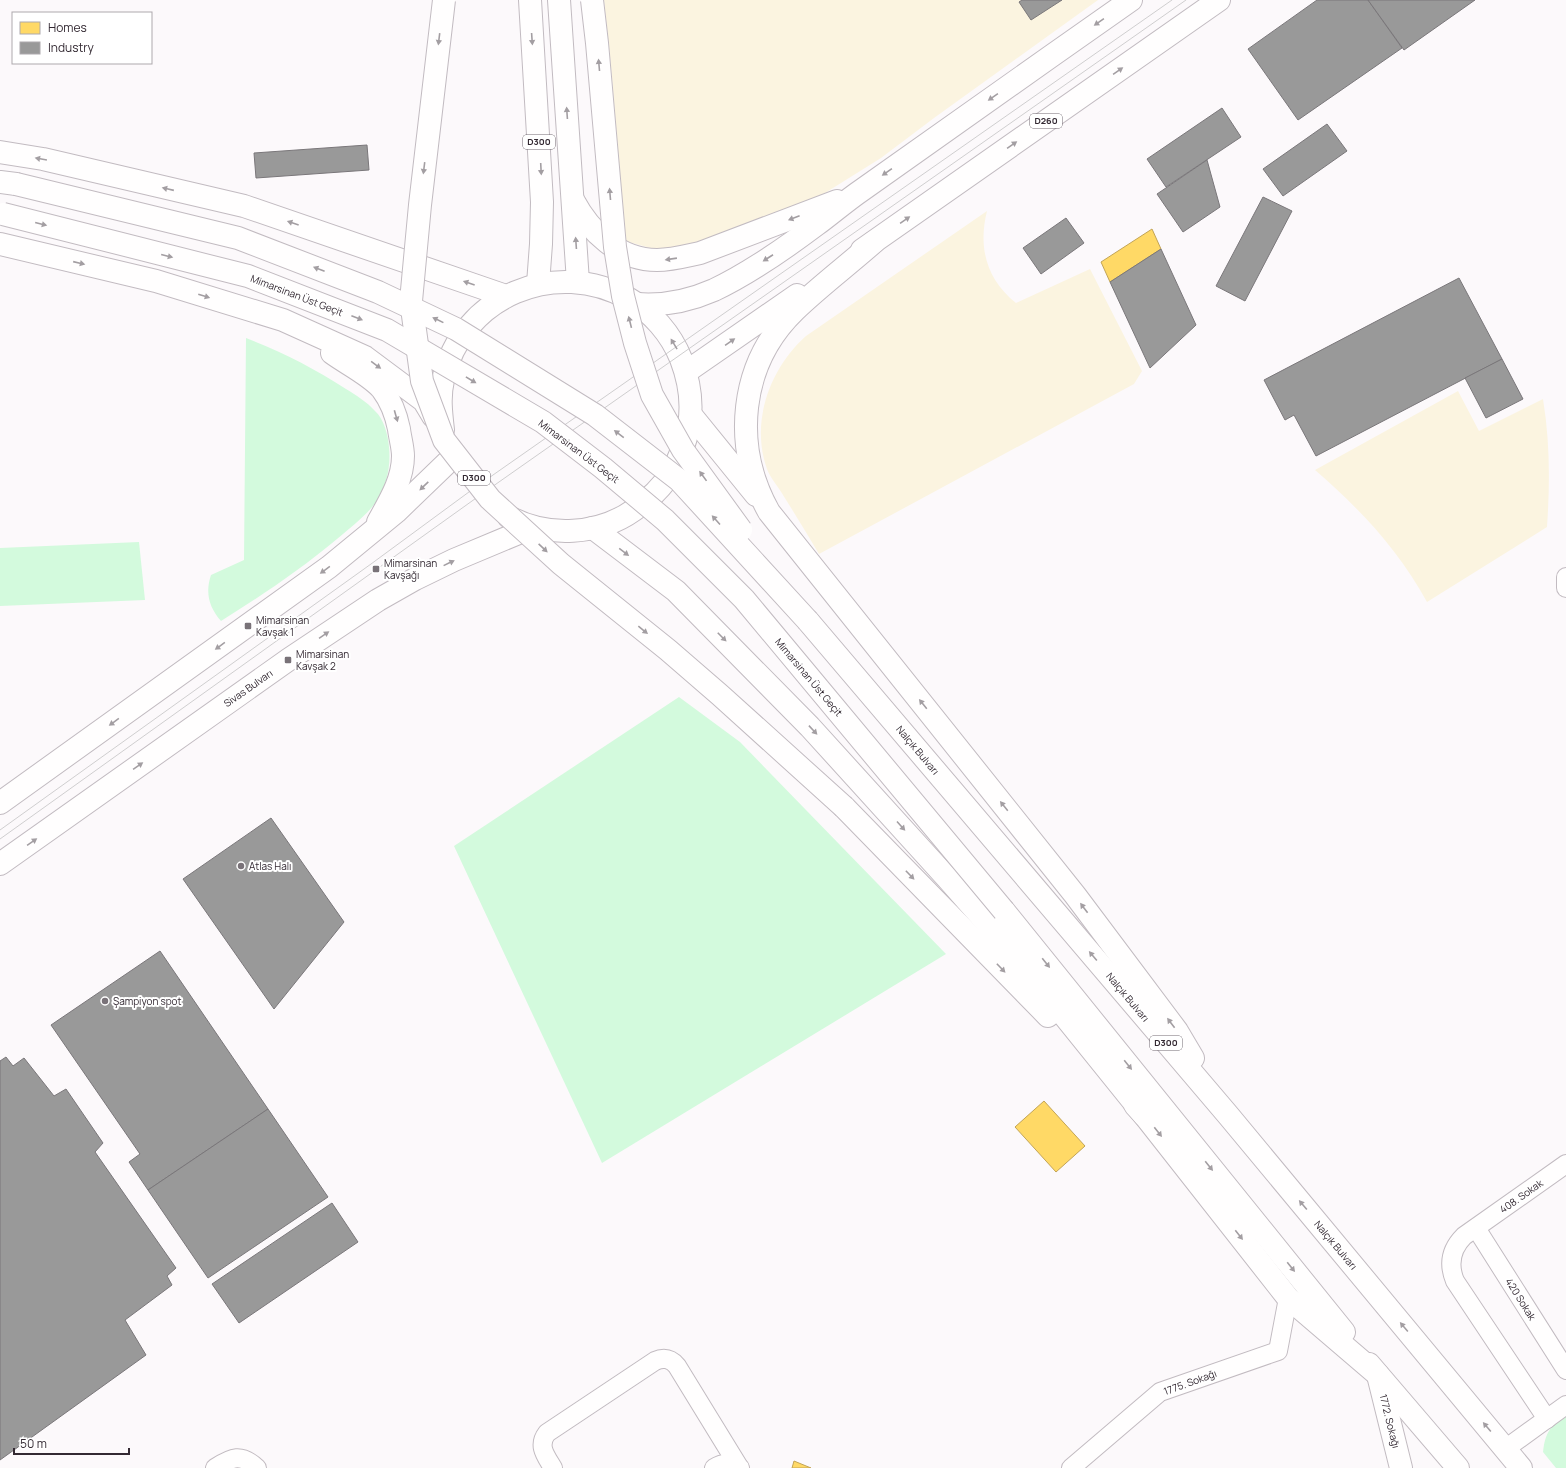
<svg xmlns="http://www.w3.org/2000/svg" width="1566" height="1468" font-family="Manrope,sans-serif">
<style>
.green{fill:#d3fadd}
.sand{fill:#fbf4e0}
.homes{fill:#ffd966;stroke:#c2a456}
.industry{fill:#999;stroke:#7a777a}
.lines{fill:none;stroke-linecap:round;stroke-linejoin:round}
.minor-casing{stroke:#c2bbc1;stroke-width:20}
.tertiary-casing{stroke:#c2bbc1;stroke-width:24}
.trunk-casing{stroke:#c2bbc1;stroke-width:24}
.minor{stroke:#fffefe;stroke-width:18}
.tertiary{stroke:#fffefe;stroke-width:22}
.trunk{stroke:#fffefe;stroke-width:22}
.tram{stroke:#cfcecf;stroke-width:1}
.trunk-bridge-casing{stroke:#c2bbc1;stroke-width:24;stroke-linecap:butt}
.trunk-bridge{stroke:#fffefe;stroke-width:22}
.oneway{fill:#a39ea2}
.poi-dot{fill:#797278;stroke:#fff;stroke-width:1.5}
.labels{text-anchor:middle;stroke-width:4;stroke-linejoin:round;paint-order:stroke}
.shield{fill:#fff;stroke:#706970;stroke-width:1}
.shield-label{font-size:9px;font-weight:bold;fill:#332932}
.street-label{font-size:10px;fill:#332932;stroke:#fff}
.poi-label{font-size:10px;fill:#332932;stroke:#fff;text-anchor:start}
</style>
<rect width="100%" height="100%" fill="#fcf9fb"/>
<g class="green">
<path d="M246,338C282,352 314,368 346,389C356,395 367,402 375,411C384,419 388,435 389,447C391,466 387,485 376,502C366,516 350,528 337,539C300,570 261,596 221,621C209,607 205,593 211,575L244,560Z"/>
<polygon points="139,542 145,600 0,606 0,548"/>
<polygon points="679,697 740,742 946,954 602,1163 454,846"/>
<path d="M1566,1413V1468H1556L1543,1452C1545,1432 1551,1426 1566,1413Z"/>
</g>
<g class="sand">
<polygon points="604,0 1098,0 934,118 881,158 825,193 791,211 682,250 654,249 625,241 612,77"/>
<path d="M987,211C978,247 986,279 1016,303L1090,269L1142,371L1134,384L819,554C807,534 795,514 783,495C778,486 770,478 767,469C750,422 770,368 806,336Z"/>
<path d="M1458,391L1479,431L1543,399C1550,442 1550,483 1547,527L1427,602C1398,549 1360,509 1315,470Z"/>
</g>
<g class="homes">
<polygon points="1152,229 1161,249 1110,282 1101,262"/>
<polygon points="1044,1101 1085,1146 1056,1172 1015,1127"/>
<polygon points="794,1461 811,1468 792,1468"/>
</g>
<g class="industry">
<polygon points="1022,0 1062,0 1031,20 1019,2"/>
<polygon points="1317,0 1368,0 1402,48 1298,120 1248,49"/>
<polygon points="1368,0 1475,0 1404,50"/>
<polygon points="1222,108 1241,137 1166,187 1147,159"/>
<polygon points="1327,124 1347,151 1283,196 1263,169"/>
<polygon points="367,145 369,170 256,178 254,153"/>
<polygon points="1207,160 1220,207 1183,232 1157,194"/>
<polygon points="1263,197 1292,211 1245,301 1216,286"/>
<polygon points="1066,218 1084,243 1041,274 1023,248"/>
<polygon points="1161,249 1196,325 1150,368 1110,282"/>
<polygon points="1459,278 1502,359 1316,456 1294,415 1285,420 1264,380"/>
<polygon points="1502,359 1523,399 1486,418 1465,378"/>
<polygon points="271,818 344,922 274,1009 183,879"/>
<polygon points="160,951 268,1109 148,1190 129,1162 140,1154 51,1025"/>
<polygon points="6,1057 13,1066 24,1058 54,1096 66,1089 103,1143 95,1152 176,1268 167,1276 172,1285 125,1320 146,1355 0,1460 0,1061"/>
<polygon points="268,1109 328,1197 208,1278 148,1190"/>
<polygon points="332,1203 358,1242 239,1323 212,1284"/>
</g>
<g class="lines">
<defs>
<g id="minor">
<polyline points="1566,577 1566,588"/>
<polyline points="1476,1228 1566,1370"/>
<path d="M1547,1419L1455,1281C1448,1264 1451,1249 1464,1236L1566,1164"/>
<polyline points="1505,1449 1566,1405"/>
<path d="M215,1468C232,1457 241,1453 257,1468"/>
<path d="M553,1468C546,1456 537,1446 547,1433L655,1361C664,1357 671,1359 677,1366L739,1467"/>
<path d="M714,1468C723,1462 732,1463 740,1468"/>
<polyline points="1071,1468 1160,1392 1278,1351 1288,1298"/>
</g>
<polyline id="tertiary" points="1378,1375 1401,1468"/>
<g id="trunk">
<polyline points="530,0 542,202 541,244 538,284"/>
<polyline points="559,0 578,282"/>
<polyline points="0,152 43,159 244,206 506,296"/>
<polyline points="0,182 16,184"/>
<path d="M573,200C590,232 619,260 657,260C672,260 686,256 700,253L837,201"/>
<path d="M874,242C848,265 820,286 795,310C739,364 732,446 769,512L1075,895L1177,1031L1193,1058"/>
<polyline points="0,244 156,281 283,320 365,357 424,401 433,416"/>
<polyline points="862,250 1219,0"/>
<path d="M637,304C663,306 689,301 714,290C750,273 784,249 816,225C831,214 846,201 862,190C951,127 1041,63 1131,0"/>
<path d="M332,353C347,364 370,375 382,389C391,401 396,414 399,429C400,438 403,447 403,456C403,480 389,502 378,522"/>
<polyline points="686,372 797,295"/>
<polyline points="691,415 756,495"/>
<path d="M443,430C441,413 439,396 443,380C461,296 556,257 629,299C652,312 671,334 681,359C689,380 693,402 689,425C681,463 667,487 634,510C599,535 548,538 509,517"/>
<polyline points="593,528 676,591 810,727 948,879 1016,956 1145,1116"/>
<polyline points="808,621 1228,1115 1521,1468"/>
<polyline points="0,803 329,567 396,512 452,458"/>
<polyline points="844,807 1048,1016"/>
<polyline points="0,864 288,660 378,600 415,579 454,560 533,527"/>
<polyline points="1004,911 1344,1332"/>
<polyline points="1135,1105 1145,1116 1288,1298 1378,1375"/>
<polyline points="1369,1364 1458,1468"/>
</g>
</defs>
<use href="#minor" class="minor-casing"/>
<use href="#tertiary" class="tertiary-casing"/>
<use href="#trunk" class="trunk-casing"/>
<use href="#minor" class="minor"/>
<use href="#tertiary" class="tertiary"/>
<use href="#trunk" class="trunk"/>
<g class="tram">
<polyline points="0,830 371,564 473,489 1172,0"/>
<polyline points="0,839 479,496 1186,0"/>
</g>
<defs>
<g id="trunk-bridge">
<polyline points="444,0 420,205 411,301 422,381 444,440 490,499 561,564 668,650 720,695 844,807"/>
<polyline points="592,0 597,43 615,247 623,296 635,343 652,395 683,450 741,530"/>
<polyline points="16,184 238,238 378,292 456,329 595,415 679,480 808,621"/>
<polyline points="3,214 248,276 387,330 543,422 603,468 665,520 744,599 1004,911"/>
</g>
</defs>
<use href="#trunk-bridge" class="trunk-bridge-casing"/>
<use href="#trunk-bridge" class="trunk-bridge"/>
</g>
<defs><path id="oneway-solid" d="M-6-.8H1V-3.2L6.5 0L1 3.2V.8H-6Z"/></defs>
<g class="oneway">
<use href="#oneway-solid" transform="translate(1099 22) rotate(145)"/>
<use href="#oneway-solid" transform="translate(439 39) rotate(97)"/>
<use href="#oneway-solid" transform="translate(532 39) rotate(86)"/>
<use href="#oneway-solid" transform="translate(599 65) rotate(-95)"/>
<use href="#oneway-solid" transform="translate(1118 71) rotate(-35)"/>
<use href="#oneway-solid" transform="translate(993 97) rotate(145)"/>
<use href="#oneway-solid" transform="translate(567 113) rotate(-94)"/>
<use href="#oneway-solid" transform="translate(1012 145) rotate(-35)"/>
<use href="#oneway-solid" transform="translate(41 159) rotate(-170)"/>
<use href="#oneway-solid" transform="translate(424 168) rotate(97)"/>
<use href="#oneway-solid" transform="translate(541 169) rotate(87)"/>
<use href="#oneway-solid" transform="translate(887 172) rotate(145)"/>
<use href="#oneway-solid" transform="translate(168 189) rotate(-167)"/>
<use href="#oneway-solid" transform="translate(610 194) rotate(-95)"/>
<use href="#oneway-solid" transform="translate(794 218) rotate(159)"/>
<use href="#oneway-solid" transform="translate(905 220) rotate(-35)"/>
<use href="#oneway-solid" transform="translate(293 223) rotate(-161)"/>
<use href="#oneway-solid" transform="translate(41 224) rotate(14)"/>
<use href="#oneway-solid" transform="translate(576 243) rotate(-94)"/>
<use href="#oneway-solid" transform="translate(167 256) rotate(14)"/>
<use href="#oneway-solid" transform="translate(768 258) rotate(147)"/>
<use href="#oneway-solid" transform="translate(671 259) rotate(172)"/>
<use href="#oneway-solid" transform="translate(79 263) rotate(13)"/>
<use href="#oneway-solid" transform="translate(319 269) rotate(-159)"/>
<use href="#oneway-solid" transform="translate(469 283) rotate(-161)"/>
<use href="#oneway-solid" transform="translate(204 296) rotate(17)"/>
<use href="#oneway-solid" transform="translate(357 318) rotate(21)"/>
<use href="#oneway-solid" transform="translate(438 320) rotate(-154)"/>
<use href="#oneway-solid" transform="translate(630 322) rotate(-104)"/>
<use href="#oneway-solid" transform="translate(730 342) rotate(-35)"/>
<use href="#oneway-solid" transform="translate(674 344) rotate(-121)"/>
<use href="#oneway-solid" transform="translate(376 365) rotate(36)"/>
<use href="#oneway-solid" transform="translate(471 380) rotate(31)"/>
<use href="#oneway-solid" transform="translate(396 416) rotate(74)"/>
<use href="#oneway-solid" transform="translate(619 434) rotate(-143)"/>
<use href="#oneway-solid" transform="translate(703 476) rotate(-126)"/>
<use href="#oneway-solid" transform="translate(424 486) rotate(136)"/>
<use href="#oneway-solid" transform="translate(716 520) rotate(-132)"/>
<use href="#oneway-solid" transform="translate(543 548) rotate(43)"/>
<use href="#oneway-solid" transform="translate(624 552) rotate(37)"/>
<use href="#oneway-solid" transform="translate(449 563) rotate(-26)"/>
<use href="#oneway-solid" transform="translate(325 570) rotate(144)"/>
<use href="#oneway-solid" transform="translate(643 630) rotate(39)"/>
<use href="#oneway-solid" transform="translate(324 635) rotate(-34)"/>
<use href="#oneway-solid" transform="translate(722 637) rotate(45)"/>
<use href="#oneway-solid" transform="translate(220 646) rotate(144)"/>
<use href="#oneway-solid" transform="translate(923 704) rotate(-129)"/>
<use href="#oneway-solid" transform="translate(114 722) rotate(144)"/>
<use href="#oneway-solid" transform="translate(813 730) rotate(47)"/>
<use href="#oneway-solid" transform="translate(138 766) rotate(-35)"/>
<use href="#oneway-solid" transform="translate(1004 806) rotate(-129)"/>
<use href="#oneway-solid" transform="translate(901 826) rotate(48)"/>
<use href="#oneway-solid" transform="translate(32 842) rotate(-35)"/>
<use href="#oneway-solid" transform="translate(910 875) rotate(46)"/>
<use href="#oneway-solid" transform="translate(1084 908) rotate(-127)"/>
<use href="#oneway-solid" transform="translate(1093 956) rotate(-130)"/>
<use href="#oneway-solid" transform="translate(1046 963) rotate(51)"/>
<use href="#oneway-solid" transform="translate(1001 968) rotate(46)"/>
<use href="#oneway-solid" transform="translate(1171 1023) rotate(-127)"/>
<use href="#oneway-solid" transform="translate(1128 1065) rotate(51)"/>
<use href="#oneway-solid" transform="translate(1158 1132) rotate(52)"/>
<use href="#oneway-solid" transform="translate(1209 1166) rotate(51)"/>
<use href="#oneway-solid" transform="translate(1303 1205) rotate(-130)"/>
<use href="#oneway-solid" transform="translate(1239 1235) rotate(52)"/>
<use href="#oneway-solid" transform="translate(1291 1267) rotate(51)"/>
<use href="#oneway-solid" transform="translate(1404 1327) rotate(-130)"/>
<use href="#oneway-solid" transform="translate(1487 1427) rotate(-130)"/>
</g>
<g class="poi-dot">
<rect x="372" y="565" width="8" height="8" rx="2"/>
<rect x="244" y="622" width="8" height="8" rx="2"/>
<rect x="284" y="656" width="8" height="8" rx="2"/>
<circle cx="241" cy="866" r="4"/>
<circle cx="105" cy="1001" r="4"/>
</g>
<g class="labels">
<g class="shield">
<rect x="1030" y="114" width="32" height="14" rx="3"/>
<rect x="523" y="135" width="32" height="14" rx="3"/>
<rect x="458" y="471" width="32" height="14" rx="3"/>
<rect x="1150" y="1036" width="32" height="14" rx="3"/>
</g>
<g class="shield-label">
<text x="1046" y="124">D260</text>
<text x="539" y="145">D300</text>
<text x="474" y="481">D300</text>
<text x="1166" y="1046">D300</text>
</g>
<g class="street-label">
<text transform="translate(297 295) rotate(21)" y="4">Mimarsinan Üst Geçit</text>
<text transform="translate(579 451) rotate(37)" y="4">Mimarsinan Üst Geçit</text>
<text transform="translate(809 677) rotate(50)" y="4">Mimarsinan Üst Geçit</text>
<text transform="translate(248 688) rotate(-35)" y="4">Sivas Bulvarı</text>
<text transform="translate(918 750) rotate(50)" y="4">Nalçık Bulvarı</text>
<text transform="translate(1128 997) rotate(50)" y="4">Nalçık Bulvarı</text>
<text transform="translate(1521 1196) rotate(-35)" y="4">408. Sokak</text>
<text transform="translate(1336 1245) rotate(50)" y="4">Nalçık Bulvarı</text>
<text transform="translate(1521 1299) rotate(58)" y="4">420 Sokak</text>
<text transform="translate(1190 1382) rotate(-20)" y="4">1775. Sokağı</text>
<text transform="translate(1390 1421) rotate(76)" y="4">1772. Sokağı</text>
</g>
<g class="poi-label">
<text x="384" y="567">Mimarsinan<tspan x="384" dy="12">Kavşağı</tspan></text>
<text x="256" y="624">Mimarsinan<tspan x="256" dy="12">Kavşak 1</tspan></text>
<text x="296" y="658">Mimarsinan<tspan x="296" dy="12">Kavşak 2</tspan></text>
<text x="249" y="870">Atlas Halı</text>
<text x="113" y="1005">Şampiyon spot</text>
</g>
</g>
<rect x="12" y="12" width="140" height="52" fill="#ffffff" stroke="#ada9ad"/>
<rect x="20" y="22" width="20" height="12" fill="#ffd966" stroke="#ada9ad"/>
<text x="48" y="32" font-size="12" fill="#332932">Homes</text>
<rect x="20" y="42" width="20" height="12" fill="#999999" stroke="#ada9ad"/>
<text x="48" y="52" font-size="12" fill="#332932">Industry</text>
<path d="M14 1448v6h115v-6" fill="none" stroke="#332932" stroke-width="2"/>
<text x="20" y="1448" font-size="12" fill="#332932" stroke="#ffffff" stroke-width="3" paint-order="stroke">50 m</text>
</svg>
